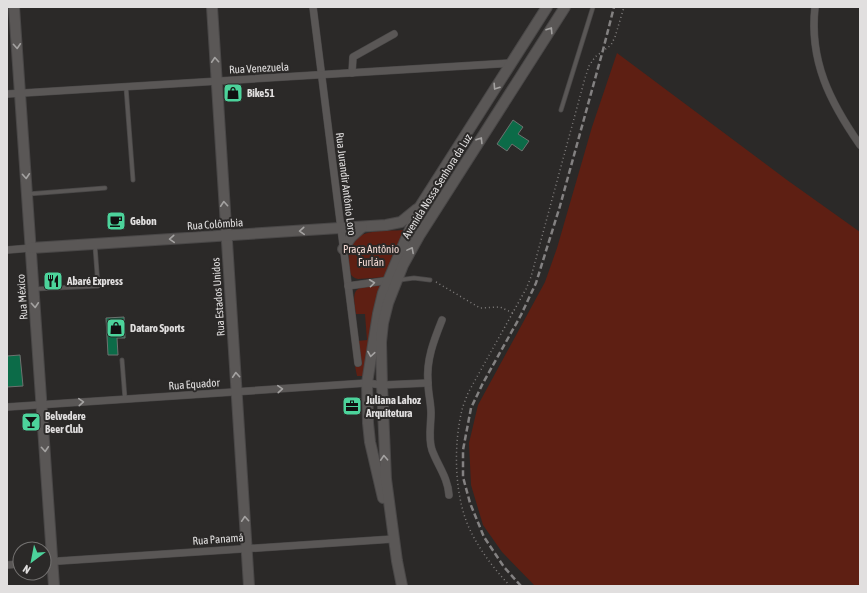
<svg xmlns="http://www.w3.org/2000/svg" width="867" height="593" font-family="'Asap Condensed',sans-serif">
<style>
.green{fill:#5e1f13}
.building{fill:#0c6b48;stroke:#6e716f}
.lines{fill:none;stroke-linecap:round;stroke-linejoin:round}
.lane-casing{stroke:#494747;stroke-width:5}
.street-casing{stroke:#494747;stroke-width:8}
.secondary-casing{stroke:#494747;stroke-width:12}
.path{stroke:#807e7d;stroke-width:1.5;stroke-dasharray:1 3;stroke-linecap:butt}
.lane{stroke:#5a5756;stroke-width:3.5}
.street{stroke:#5a5756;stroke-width:7}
.secondary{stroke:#5a5756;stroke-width:10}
.rail{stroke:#838181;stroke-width:2.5;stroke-dasharray:6 3;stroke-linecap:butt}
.oneway{stroke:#a4a2a1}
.labels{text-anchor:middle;stroke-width:4;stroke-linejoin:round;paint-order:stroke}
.street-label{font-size:11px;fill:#e1dfdf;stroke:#2b2928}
.poi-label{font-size:11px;font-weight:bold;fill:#e1dfdf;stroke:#2b2928;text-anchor:start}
.park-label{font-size:11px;fill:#f5dad4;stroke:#2b2928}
</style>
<rect width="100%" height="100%" fill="#2b2928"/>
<g class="green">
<polygon points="617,53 787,180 860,232 860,586 535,586 502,552 483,525 471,485 469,443 478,405 545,282 557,248 592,127"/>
<path d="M406,230L387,277L358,279C350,277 350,273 349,265C344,226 378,232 406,230Z"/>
<path d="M383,285L364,376H357L355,366L362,365L358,341L367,340L365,314H356C351,284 356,288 383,285Z"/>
</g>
<g class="building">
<polygon points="513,120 523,127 518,134 529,141 522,151 512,144 507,151 497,144"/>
<polygon points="124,317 125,338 117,338 118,355 108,355 106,318"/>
<polygon points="20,355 23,386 7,387 7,356"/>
</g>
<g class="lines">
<defs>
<g id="lane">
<polyline points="126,87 133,180"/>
<polyline points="561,110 593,7"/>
<polyline points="28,194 105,188"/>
<polyline points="399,280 414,278 430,280"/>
<polyline points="35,289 98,286 95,246"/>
<polyline points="122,360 125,399"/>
</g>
<g id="street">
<polyline points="313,7 358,363"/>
<path d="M815,7C809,61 830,102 860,145"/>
<polyline points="352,73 353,57 394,34"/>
<polyline points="7,94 512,63"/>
<polyline points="7,250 31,248"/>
<polyline points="348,286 391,280"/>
<path d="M442,320C434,340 426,360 428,382C428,393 431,403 431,413C431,425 428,438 432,450C438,466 448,478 449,495"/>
<polyline points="7,407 367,383 382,385 428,383"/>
<polyline points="44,562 393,539"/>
<polyline points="7,565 20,564"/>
</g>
<g id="secondary">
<polyline points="14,7 54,586"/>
<polyline points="212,7 249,586"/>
<polyline points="31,248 386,225 401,222 417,209"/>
<polyline points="343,249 351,237 362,227"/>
<polyline points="383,498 370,442 368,423 367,383 378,314 383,293 419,208 547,7"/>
<polyline points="402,586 397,561 386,479 382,385 381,342 383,323 388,303 403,265 419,236 565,7"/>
</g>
</defs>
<use href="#lane" class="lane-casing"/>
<use href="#street" class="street-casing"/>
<use href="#secondary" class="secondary-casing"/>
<g class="path">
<polyline points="436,282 480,308 500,307 513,313"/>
<path d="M510,586C495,570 482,553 472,534C454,500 453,446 462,410C463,405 466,399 468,393L526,289L531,277L585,78L589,66L595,57L611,45L615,37L624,7"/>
</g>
<use href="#lane" class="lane"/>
<use href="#street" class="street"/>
<use href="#secondary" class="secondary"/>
<polyline class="rail" points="521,586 504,567 484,537 470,503 463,477 463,450 471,408 483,383 521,315 536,283 560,206 603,50 614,7"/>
</g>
<defs><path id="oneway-chevron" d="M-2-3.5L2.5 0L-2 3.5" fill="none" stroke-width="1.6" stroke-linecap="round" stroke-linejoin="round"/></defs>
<g class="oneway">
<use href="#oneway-chevron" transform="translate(550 30) rotate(-57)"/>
<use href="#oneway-chevron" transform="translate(17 46) rotate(86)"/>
<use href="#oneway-chevron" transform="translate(215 60) rotate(-94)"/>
<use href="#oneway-chevron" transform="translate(496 87) rotate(123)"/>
<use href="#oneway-chevron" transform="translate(480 140) rotate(-58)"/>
<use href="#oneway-chevron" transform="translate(26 176) rotate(86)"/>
<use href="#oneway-chevron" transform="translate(224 204) rotate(-94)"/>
<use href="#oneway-chevron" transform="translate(302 231) rotate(176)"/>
<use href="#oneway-chevron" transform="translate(172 239) rotate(176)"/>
<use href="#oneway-chevron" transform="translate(411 250) rotate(-62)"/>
<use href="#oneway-chevron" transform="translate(372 283) rotate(-7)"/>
<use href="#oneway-chevron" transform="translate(35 305) rotate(86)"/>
<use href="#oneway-chevron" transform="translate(371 354) rotate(99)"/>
<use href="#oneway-chevron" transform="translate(236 375) rotate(-94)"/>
<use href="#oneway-chevron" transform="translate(280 389) rotate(-4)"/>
<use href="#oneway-chevron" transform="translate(81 402) rotate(-4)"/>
<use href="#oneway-chevron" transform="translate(45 449) rotate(86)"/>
<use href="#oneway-chevron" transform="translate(384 458) rotate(-93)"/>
<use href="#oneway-chevron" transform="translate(245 519) rotate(-94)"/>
</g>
<defs>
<symbol id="shop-square" viewBox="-11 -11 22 22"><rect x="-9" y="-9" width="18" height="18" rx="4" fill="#4cd39b" stroke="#2b2928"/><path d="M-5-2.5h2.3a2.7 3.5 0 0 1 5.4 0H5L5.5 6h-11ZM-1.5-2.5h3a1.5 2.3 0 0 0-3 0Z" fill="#111"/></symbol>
<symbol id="cafe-square" viewBox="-11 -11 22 22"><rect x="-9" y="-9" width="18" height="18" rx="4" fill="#4cd39b" stroke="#2b2928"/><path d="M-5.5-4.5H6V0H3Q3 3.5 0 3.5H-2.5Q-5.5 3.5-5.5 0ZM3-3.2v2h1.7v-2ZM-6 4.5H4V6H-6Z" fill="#111"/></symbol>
<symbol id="restaurant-square" viewBox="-11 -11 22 22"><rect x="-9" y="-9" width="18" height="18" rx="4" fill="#4cd39b" stroke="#2b2928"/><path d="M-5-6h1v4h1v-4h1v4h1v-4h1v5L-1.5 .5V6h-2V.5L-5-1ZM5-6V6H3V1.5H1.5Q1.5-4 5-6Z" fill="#111"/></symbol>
<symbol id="office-square" viewBox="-11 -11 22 22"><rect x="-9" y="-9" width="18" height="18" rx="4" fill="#4cd39b" stroke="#2b2928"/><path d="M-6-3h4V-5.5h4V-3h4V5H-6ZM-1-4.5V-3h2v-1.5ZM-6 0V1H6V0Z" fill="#111"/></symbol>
<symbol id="bar-square" viewBox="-11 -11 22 22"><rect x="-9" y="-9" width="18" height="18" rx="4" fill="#4cd39b" stroke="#2b2928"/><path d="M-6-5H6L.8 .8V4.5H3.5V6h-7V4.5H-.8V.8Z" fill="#111"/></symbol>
</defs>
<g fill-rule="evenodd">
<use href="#shop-square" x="222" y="82" width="22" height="22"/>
<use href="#cafe-square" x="105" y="210" width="22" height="22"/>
<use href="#restaurant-square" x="42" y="270" width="22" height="22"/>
<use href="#shop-square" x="105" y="317" width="22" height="22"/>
<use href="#office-square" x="341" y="395" width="22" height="22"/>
<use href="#bar-square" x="20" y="411" width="22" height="22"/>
</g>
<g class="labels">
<g class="street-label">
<text transform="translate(259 68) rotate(-3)" y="4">Rua Venezuela</text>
<text transform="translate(346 184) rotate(83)" y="4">Rua Jurandir Antônio Loro</text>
<text transform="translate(437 186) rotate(-58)" y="4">Avenida Nossa Senhora da Luz</text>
<text transform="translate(215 224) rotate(-4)" y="4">Rua Colômbia</text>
<text transform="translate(22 297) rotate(-94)" y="4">Rua México</text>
<text transform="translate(218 297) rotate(-94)" y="4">Rua Estados Unidos</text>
<text transform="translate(194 384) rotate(-4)" y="4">Rua Equador</text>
<text transform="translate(218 539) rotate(-4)" y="4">Rua Panamá</text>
</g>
<g class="poi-label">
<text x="247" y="97">Bike51</text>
<text x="130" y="225">Gebon</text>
<text x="67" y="285">Abaré Express</text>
<text x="130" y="332">Dataro Sports</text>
<text x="366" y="404">Juliana Lahoz<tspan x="366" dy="13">Arquitetura</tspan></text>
<text x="45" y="420">Belvedere<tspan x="45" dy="13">Beer Club</tspan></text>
</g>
<g class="park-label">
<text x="371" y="253">Praça Antônio<tspan x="371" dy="13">Furlán</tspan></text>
</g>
</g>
<rect width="867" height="593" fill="none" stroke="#e1dfdf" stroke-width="16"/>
<g transform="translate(32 561) rotate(212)"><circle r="19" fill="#2b2928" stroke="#747271"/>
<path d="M0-3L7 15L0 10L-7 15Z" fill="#4cd39b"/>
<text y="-6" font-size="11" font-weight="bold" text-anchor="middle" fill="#e1dfdf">N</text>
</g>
</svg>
